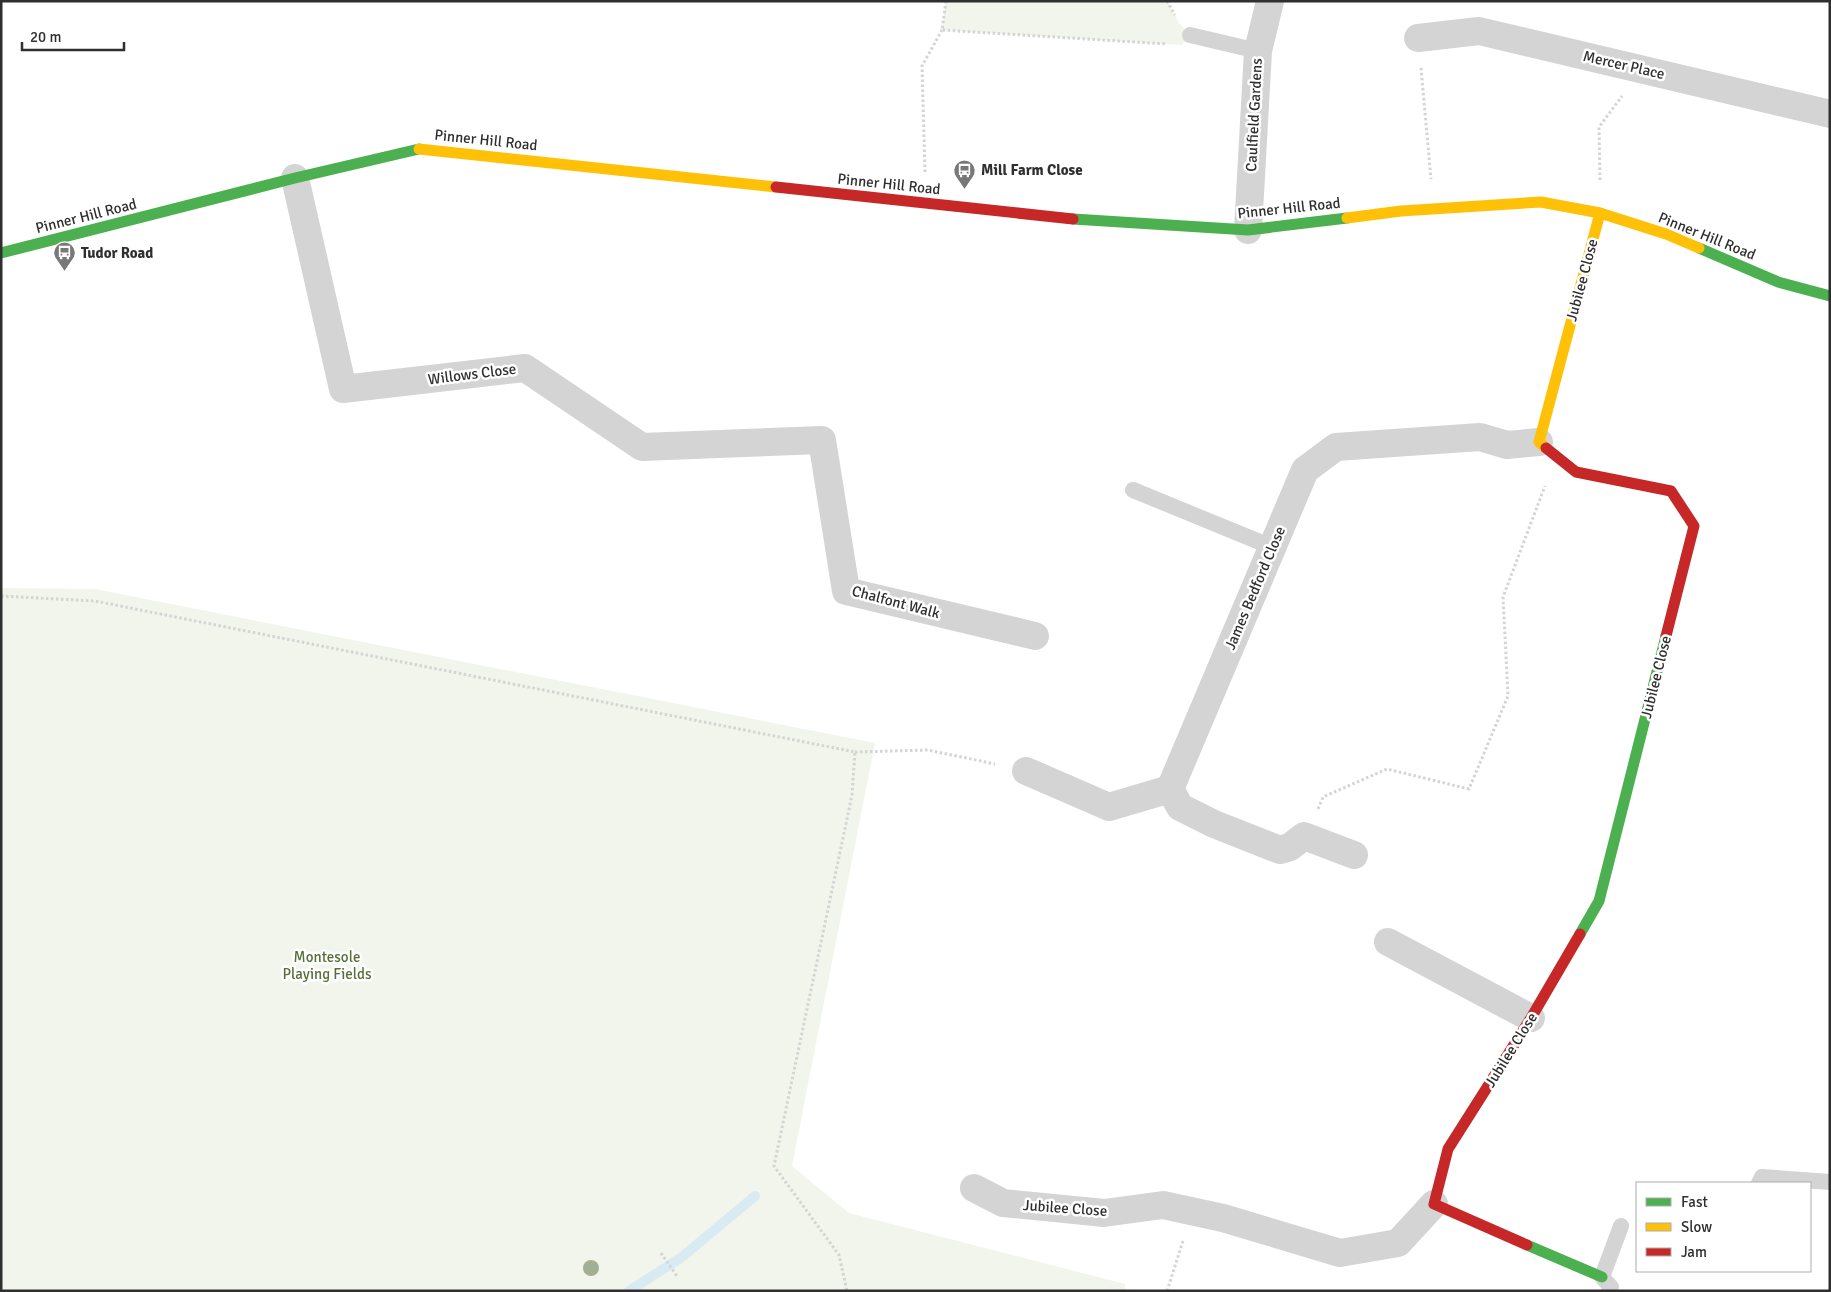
<svg xmlns="http://www.w3.org/2000/svg" width="1831" height="1292" font-family="Signika,sans-serif">
<style>
.green{fill:#f2f5ec}
.lines{fill:none;stroke-linecap:round;stroke-linejoin:round}
.stream{stroke:#d8ebf3;stroke-width:10}
.path{stroke:#d4d4d4;stroke-width:3;stroke-dasharray:2.5 2.5;stroke-linecap:butt}
.lane{stroke:#d4d4d4;stroke-width:16}
.street{stroke:#d4d4d4;stroke-width:28}
.fast{stroke:#4caf50;stroke-width:11}
.slow{stroke:#ffc107;stroke-width:11}
.jam{stroke:#c62828;stroke-width:11}
.tree{fill:#a3af92}
.labels{text-anchor:middle;stroke-width:5;stroke-linejoin:round;paint-order:stroke}
.street-label{font-size:15px;fill:#2f2f2f;stroke:#fff}
.poi-label{font-size:15px;font-weight:bold;fill:#2f2f2f;stroke:#fff;text-anchor:start}
.park-label{font-size:15px;fill:#586e39;stroke:#fff}
</style>
<rect width="100%" height="100%" fill="#fff"/>
<g class="green">
<polygon points="946,1 1167,1 1179,23 1190,35 1182,45 942,30"/>
<polygon points="1,588 95,589 875,743 792,1166 849,1213 1125,1284 1126,1291 1,1291"/>
</g>
<g class="lines">
<polyline class="stream" points="629,1291 682,1257 755,1196"/>
<g class="path">
<polyline points="946,1 942,30 1167,44"/>
<polyline points="1167,1 1175,15"/>
<polyline points="1421,68 1431,179"/>
<polyline points="925,172 922,66 942,30"/>
<polyline points="1600,180 1599,127 1622,96"/>
<polyline points="1,596 95,601 855,752 852,795 774,1166 839,1255 847,1291"/>
<polyline points="855,752 928,750 995,764"/>
<polyline points="1318,809 1323,797 1387,769 1469,789 1508,696 1503,597 1545,486"/>
<polyline points="661,1253 677,1276"/>
<polyline points="1167,1291 1183,1241"/>
</g>
<g class="lane">
<polyline points="1190,35 1258,51"/>
<polyline points="1133,490 1272,547"/>
<polyline points="1759,1183 1762,1177 1830,1182"/>
<polyline points="1609,1291 1611,1287 1602,1277 1621,1226"/>
</g>
<g class="street">
<polyline points="1418,38 1479,31 1830,114"/>
<polyline points="295,178 343,389 525,368 642,447 822,440 846,591 1035,636"/>
<polyline points="1248,230 1258,51 1270,1"/>
<polyline points="1026,771 1109,807 1170,789"/>
<polyline points="1170,789 1305,470 1336,447 1480,437 1507,445 1539,442"/>
<polyline points="1170,789 1180,807 1214,824 1280,850 1290,847 1304,836 1354,855"/>
<polyline points="1388,942 1531,1018"/>
<polyline points="974,1188 1003,1203 1104,1213 1163,1205 1223,1218 1340,1253 1398,1243 1434,1204"/>
</g>
<g class="fast">
<polyline points="1073,219 1248,230 1347,218"/>
<polyline points="1699,248 1778,282 1830,296"/>
<polyline points="1,253 295,178 419,149"/>
<polyline points="1580,934 1599,901 1666,636"/>
<polyline points="1527,1245 1602,1277"/>
</g>
<g class="slow">
<polyline points="419,149 776,187"/>
<polyline points="1347,218 1401,211 1541,202 1600,213 1666,234 1699,248"/>
<polyline points="1546,448 1539,442 1600,213"/>
</g>
<g class="jam">
<polyline points="776,187 1073,219"/>
<polyline points="1546,448 1576,472 1671,491 1694,526 1666,636"/>
<polyline points="1527,1245 1434,1204 1448,1149 1531,1018 1580,934"/>
</g>
</g>
<circle class="tree" cx="591" cy="1268" r="8"/>
<defs>
<symbol id="bus-pin" viewBox="-11 -11 22 30"><path d="M0 17L-7.5 6A9.5 9.5 0 1 1 7.5 6Z" fill="#787878" stroke="#fff"/><path d="M-5-6H5V4H4V6H2V4H-2V6H-4V4H-5ZM-3.5-4V0h7V-4ZM-3.5 1.2v1.5H-2V1.2ZM2 1.2v1.5H3.5V1.2Z" fill="#fff"/></symbol>
</defs>
<g fill-rule="evenodd">
<use href="#bus-pin" x="952" y="158" width="25" height="34"/>
<use href="#bus-pin" x="52" y="240" width="25" height="34"/>
</g>
<g class="labels">
<g class="street-label">
<text transform="translate(1624 65) rotate(13)" y="5">Mercer Place</text>
<text transform="translate(1254 115) rotate(-87)" y="5">Caulfield Gardens</text>
<text transform="translate(486 140) rotate(6)" y="5">Pinner Hill Road</text>
<text transform="translate(889 184) rotate(6)" y="5">Pinner Hill Road</text>
<text transform="translate(1289 208) rotate(-6)" y="5">Pinner Hill Road</text>
<text transform="translate(86 216) rotate(-14)" y="5">Pinner Hill Road</text>
<text transform="translate(1707 236) rotate(22)" y="5">Pinner Hill Road</text>
<text transform="translate(1582 280) rotate(-75)" y="5">Jubilee Close</text>
<text transform="translate(472 374) rotate(-7)" y="5">Willows Close</text>
<text transform="translate(1255 588) rotate(-67)" y="5">James Bedford Close</text>
<text transform="translate(896 602) rotate(15)" y="5">Chalfont Walk</text>
<text transform="translate(1656 677) rotate(-76)" y="5">Jubilee Close</text>
<text transform="translate(1511 1050) rotate(-58)" y="5">Jubilee Close</text>
<text transform="translate(1065 1208) rotate(4)" y="5">Jubilee Close</text>
</g>
<g class="poi-label">
<text x="981" y="175">Mill Farm Close</text>
<text x="81" y="258">Tudor Road</text>
</g>
<g class="park-label">
<text x="327" y="962">Montesole<tspan x="327" dy="17">Playing Fields</tspan></text>
</g>
</g>
<rect width="1831" height="1292" fill="none" stroke="#2f2f2f" stroke-width="5"/>
<rect x="1636" y="1182" width="175" height="90" fill="#ffffff" stroke="#acacac"/>
<rect x="1646" y="1198" width="25" height="8" fill="#4caf50" stroke="#acacac"/>
<text x="1681" y="1207" font-size="15" fill="#2f2f2f">Fast</text>
<rect x="1646" y="1223" width="25" height="8" fill="#ffc107" stroke="#acacac"/>
<text x="1681" y="1232" font-size="15" fill="#2f2f2f">Slow</text>
<rect x="1646" y="1248" width="25" height="8" fill="#c62828" stroke="#acacac"/>
<text x="1681" y="1257" font-size="15" fill="#2f2f2f">Jam</text>
<path d="M22 42v8h102v-8" fill="none" stroke="#2f2f2f" stroke-width="2.5"/>
<text x="30" y="42" font-size="15" fill="#2f2f2f" stroke="#ffffff" stroke-width="4" paint-order="stroke">20 m</text>
</svg>
